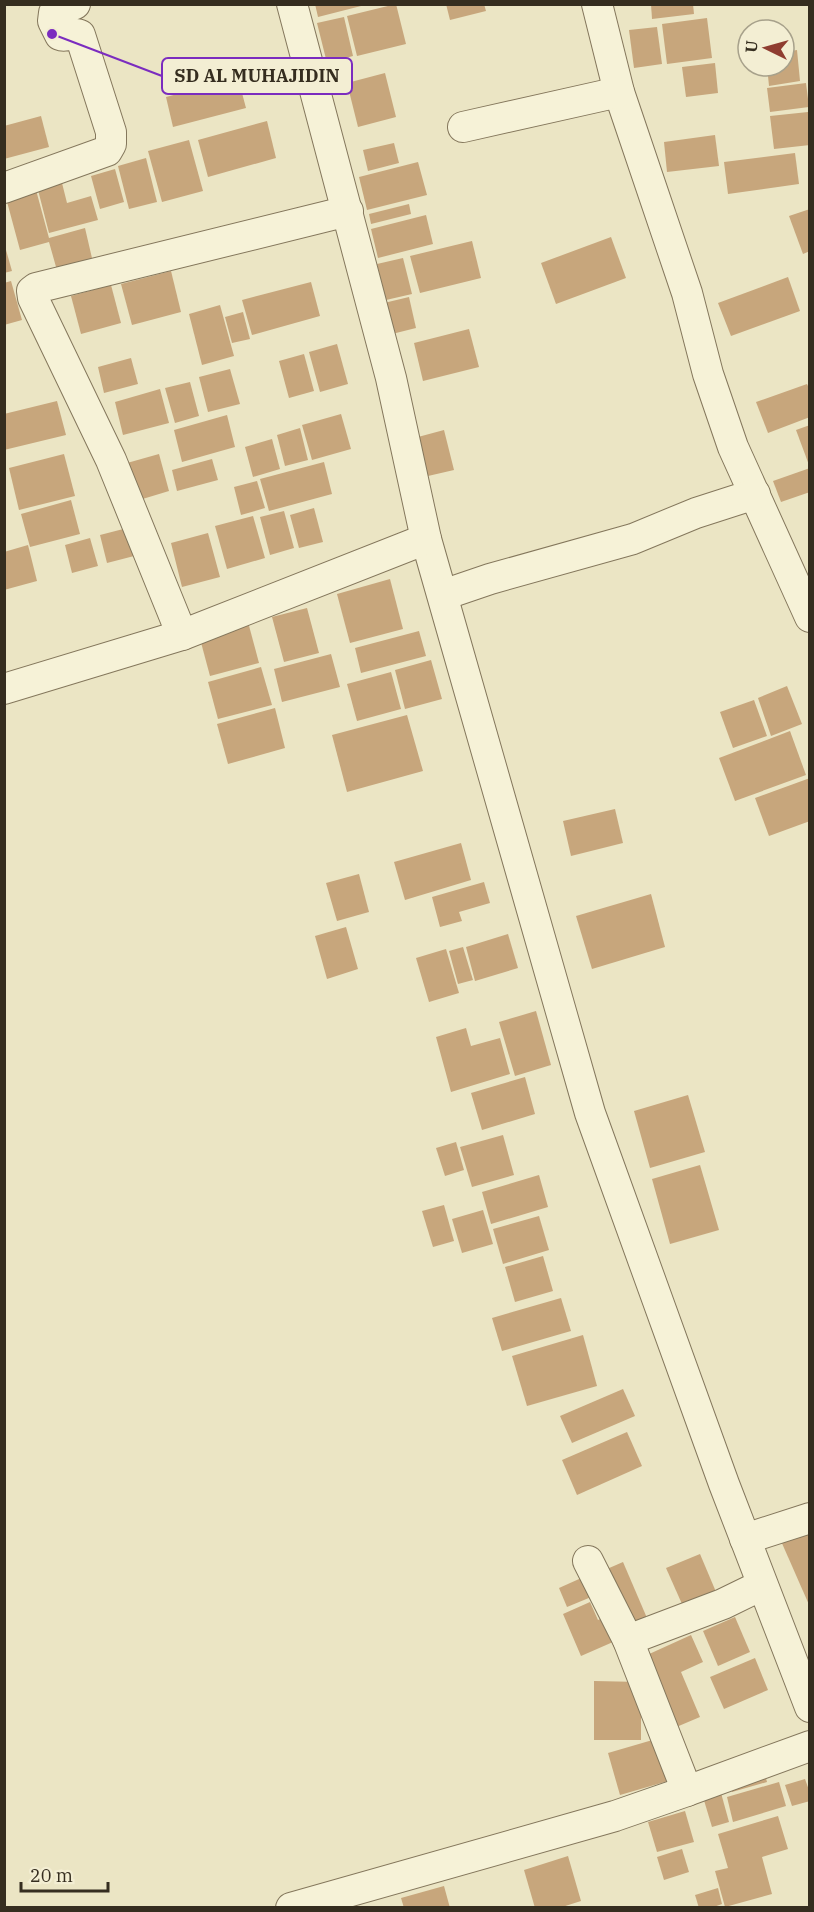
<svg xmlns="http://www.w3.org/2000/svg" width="814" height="1912" font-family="'IBM Plex Serif',serif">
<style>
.building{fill:#c7a67c}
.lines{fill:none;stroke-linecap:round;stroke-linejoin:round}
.minor-casing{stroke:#84775c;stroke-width:32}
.minor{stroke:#f6f2d7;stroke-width:30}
.leader{fill:none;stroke:#7b2cbf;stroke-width:2}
.callout-dot{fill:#7b2cbf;stroke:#f3eed3;stroke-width:2}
.callout{fill:#f3eed3;stroke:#7b2cbf;stroke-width:2}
.callout-label{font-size:18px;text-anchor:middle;font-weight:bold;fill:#352d1f}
</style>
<rect width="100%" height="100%" fill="#ebe5c4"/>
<g class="building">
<polygon points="315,4 365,4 365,5 318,17"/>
<polygon points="396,4 406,44 357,56 347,16"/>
<polygon points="446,4 484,4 486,11 450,20"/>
<polygon points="651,4 693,4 694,14 652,19"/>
<polygon points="344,17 353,56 327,63 317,23"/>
<polygon points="707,18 712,58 667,64 662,24"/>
<polygon points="657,27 662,64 634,68 629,30"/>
<polygon points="797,50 800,81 769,86 767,66 784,66 784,52"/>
<polygon points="715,63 718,93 686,97 682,67"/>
<polygon points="385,73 396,117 358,127 347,83"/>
<polygon points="238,78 246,108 173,127 166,97"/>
<polygon points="806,83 809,107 770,112 767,88"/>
<polygon points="808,112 810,145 774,149 770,116"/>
<polygon points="41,116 49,147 4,159 4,126"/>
<polygon points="267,121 276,158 208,177 198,140"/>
<polygon points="715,135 719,166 667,172 664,142"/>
<polygon points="189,140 203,191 162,202 148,151"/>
<polygon points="394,143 399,163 368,171 363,150"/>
<polygon points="795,153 799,184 728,194 724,162"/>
<polygon points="146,158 157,202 129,209 118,166"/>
<polygon points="418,162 427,195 367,210 359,177"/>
<polygon points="115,169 124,202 100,209 91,176"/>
<polygon points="61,179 67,203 91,196 98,220 49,233 37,186"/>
<polygon points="36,190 49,238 85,228 95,271 60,281 49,242 20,250 6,198"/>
<polygon points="409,204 411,214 371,224 369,214"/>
<polygon points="810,209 810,251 803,254 789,216"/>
<polygon points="426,215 433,244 378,258 371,229"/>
<polygon points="611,237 626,278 556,304 541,263"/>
<polygon points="472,241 481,278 420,293 410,256"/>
<polygon points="4,243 12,271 4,273"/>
<polygon points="403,258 412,294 386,300 377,264"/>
<polygon points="171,271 181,312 132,325 121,284"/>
<polygon points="788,277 800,311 731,336 718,303"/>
<polygon points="11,281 22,320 4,325 4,283"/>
<polygon points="311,282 320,316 252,335 242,300"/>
<polygon points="111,285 121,323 81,334 71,296"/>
<polygon points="409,297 416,328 392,334 384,303"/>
<polygon points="220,305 234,356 202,365 189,314"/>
<polygon points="243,312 250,339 232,343 225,317"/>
<polygon points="469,329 479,367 423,381 414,343"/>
<polygon points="337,344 348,384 320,392 309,352"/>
<polygon points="304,354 314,391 289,398 279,361"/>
<polygon points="131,358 138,384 104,393 98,367"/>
<polygon points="230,369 240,404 208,412 199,377"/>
<polygon points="190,382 199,416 175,423 165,388"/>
<polygon points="807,384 810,390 810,417 768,433 756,402"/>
<polygon points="160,389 169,423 123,435 115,402"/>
<polygon points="57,401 66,435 4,450 4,414"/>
<polygon points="341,414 351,449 312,460 302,425"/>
<polygon points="227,415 235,447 182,462 174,430"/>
<polygon points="810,425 810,465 809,465 796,430"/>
<polygon points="300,428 308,460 285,466 277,435"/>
<polygon points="444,430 454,470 428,476 418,437"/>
<polygon points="272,439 280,469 253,477 245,447"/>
<polygon points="64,454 75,496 19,510 9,468"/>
<polygon points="159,454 169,491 136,501 127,463"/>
<polygon points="212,459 218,480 177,491 172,470"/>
<polygon points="324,462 332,494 269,511 260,479"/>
<polygon points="810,468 810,492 781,502 773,481"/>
<polygon points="257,481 265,508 241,515 234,487"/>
<polygon points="71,500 80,534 30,547 21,514"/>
<polygon points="314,508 323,542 299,548 290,515"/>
<polygon points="284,511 294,548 270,555 260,517"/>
<polygon points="253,516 265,558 227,569 215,526"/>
<polygon points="131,527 138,555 107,563 100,535"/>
<polygon points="208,533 220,577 182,587 171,543"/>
<polygon points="90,538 98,566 72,573 65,545"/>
<polygon points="28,545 37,581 4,590 4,552"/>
<polygon points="390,579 403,629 350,643 337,594"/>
<polygon points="307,608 319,653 284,662 272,617"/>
<polygon points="248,622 259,663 210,676 199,635"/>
<polygon points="419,631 426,656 361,673 355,648"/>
<polygon points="331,654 340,687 282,702 274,669"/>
<polygon points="431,660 442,699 405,709 395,670"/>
<polygon points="261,667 272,705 218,719 208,682"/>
<polygon points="391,672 401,709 357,721 347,684"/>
<polygon points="787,686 802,724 771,736 758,698"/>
<polygon points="754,700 767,736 733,748 720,712"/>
<polygon points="275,708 285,748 228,764 217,724"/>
<polygon points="407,715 423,771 347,792 332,735"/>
<polygon points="790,731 806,775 735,801 719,758"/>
<polygon points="810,778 810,821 769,836 755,798"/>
<polygon points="615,809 623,843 571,856 563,821"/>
<polygon points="461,843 471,880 405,900 394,862"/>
<polygon points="359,874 369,912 337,921 326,883"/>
<polygon points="484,882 490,903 459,912 462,921 440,927 432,897"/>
<polygon points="651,894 665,947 592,969 576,916"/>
<polygon points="346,927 358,969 327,979 315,936"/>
<polygon points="508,934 518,968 475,981 466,947"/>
<polygon points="463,947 473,980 458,984 449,951"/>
<polygon points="446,949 459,993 429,1002 416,958"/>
<polygon points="536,1011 551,1065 515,1076 499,1022"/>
<polygon points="466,1028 471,1046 500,1038 510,1074 451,1092 436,1037"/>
<polygon points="525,1077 535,1114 482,1130 471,1093"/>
<polygon points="688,1095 705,1152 650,1168 634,1111"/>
<polygon points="503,1135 514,1175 472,1187 460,1147"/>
<polygon points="456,1142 464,1170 445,1176 436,1148"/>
<polygon points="700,1165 719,1230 670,1244 652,1179"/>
<polygon points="539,1175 548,1207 491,1224 482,1192"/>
<polygon points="444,1205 454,1241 433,1247 422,1211"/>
<polygon points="483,1210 493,1244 462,1253 452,1219"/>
<polygon points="539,1216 549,1250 503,1264 493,1229"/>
<polygon points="543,1256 553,1291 515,1302 505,1267"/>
<polygon points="561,1298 571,1331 502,1351 492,1318"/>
<polygon points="583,1335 597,1386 527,1406 512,1356"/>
<polygon points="623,1389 635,1416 572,1443 560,1416"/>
<polygon points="627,1432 642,1466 577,1495 562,1460"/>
<polygon points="810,1529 810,1607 781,1541"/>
<polygon points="700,1554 719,1599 686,1613 666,1568"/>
<polygon points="623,1562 650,1625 627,1635 600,1572"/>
<polygon points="588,1575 596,1595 567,1607 559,1588"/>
<polygon points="590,1602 598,1620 603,1618 613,1642 581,1656 563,1614"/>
<polygon points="735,1617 750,1652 718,1666 703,1631"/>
<polygon points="691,1635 703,1662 681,1672 700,1717 674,1728 647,1655"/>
<polygon points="755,1658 768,1690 724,1709 710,1677"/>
<polygon points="594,1681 641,1682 641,1740 594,1740"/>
<polygon points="656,1739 668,1781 620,1795 608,1753"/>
<polygon points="763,1767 767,1782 732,1792 727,1778"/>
<polygon points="805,1779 810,1793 810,1801 792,1806 785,1785"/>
<polygon points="718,1782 729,1822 712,1827 700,1787"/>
<polygon points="779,1782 786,1806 733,1822 727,1797"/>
<polygon points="685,1811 694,1842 657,1852 648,1822"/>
<polygon points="778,1816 788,1849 762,1857 772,1894 725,1907 715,1871 728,1868 718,1834"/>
<polygon points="682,1849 689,1872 664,1880 657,1857"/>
<polygon points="568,1856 581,1901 559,1908 535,1908 524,1870"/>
<polygon points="444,1886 450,1908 404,1908 401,1898"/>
<polygon points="718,1888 722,1904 711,1908 699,1908 695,1895"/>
</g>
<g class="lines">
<defs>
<g id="minor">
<polyline points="292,4 391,378 426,539 590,1113 724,1484 810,1707"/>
<polyline points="597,4 619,92 687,293 708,374 733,447 810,617"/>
<polyline points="463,127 619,92"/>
<path d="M4,188L107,151L111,144V132L80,35C73,31 67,38 60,35L53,21L54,13L75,4"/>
<polyline points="443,595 490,579 633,539 696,513 755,494"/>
<polyline points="182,635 111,460 33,298 32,291 36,288 348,211"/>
<polyline points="4,689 182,635 426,539"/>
<polyline points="745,1539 810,1518"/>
<polyline points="628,1640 723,1604 762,1585"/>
<polyline points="687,1791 810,1746"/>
<polyline points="291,1908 615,1816 687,1791 628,1640 588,1561"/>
</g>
</defs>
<use href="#minor" class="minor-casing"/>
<use href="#minor" class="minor"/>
</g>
<path class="leader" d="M52 34L162 76"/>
<circle class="callout-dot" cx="52" cy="34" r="6"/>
<rect class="callout" x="162" y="58" width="190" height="36" rx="6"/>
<g class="callout-label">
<text x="257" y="82">SD AL MUHAJIDIN</text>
</g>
<rect width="814" height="1912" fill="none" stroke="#352d1f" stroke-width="12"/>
<g transform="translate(766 48) rotate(275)"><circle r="28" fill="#f3eed3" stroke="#a7a18b" stroke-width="1.5"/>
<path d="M0-4.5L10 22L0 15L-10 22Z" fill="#8f3d30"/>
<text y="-9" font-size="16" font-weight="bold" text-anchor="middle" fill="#352d1f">U</text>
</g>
<path d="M21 1882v9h87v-9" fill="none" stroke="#352d1f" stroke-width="3"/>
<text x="30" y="1882" font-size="18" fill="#352d1f" stroke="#f3eed3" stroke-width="4.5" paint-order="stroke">20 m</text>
</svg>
